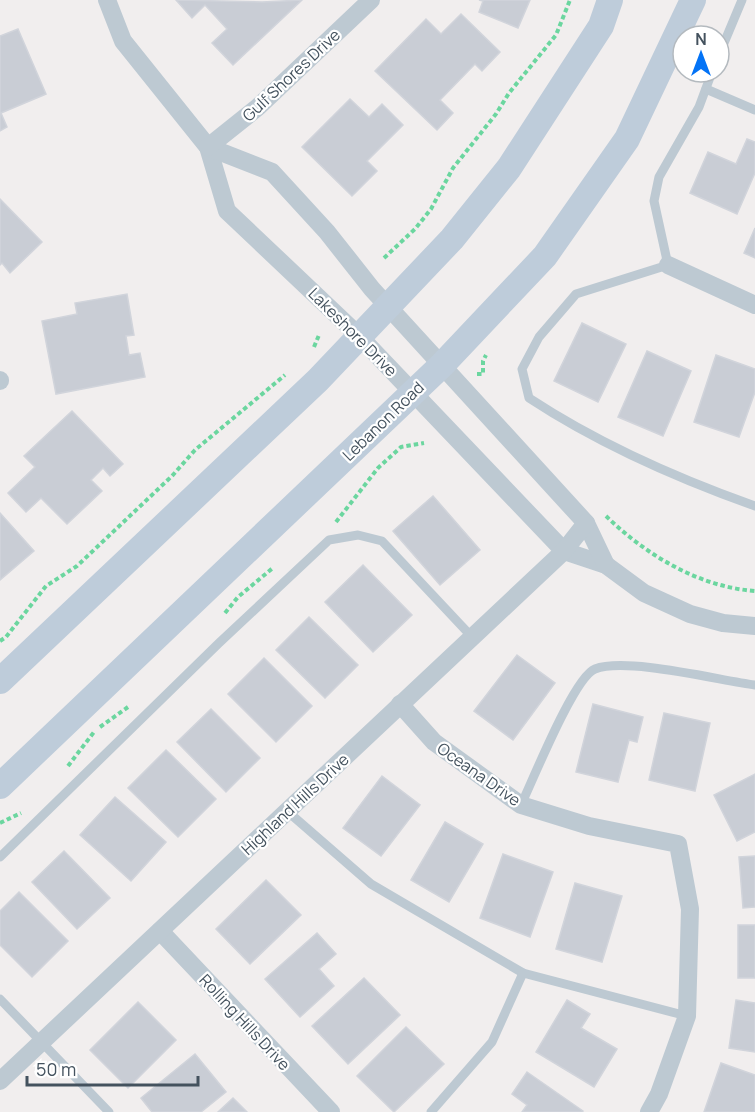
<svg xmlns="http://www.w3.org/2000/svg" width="755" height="1112" font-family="Manrope,sans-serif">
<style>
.building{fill:#c9cdd5;stroke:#d1d4db;stroke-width:1.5}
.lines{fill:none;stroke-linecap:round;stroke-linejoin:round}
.path{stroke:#6bd69f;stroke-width:4;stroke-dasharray:4.5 3;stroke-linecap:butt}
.service{stroke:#bdc9d2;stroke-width:9}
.minor{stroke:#bdc9d2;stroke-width:18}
.secondary{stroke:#beccda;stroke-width:26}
.labels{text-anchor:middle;stroke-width:4.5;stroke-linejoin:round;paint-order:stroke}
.street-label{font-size:16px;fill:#44525e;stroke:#fff}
</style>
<rect width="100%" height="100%" fill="#f1eeee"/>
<g class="building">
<polygon points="176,0 262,2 302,0 233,65 212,43 227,29 205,5 192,18"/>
<polygon points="479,0 530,0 518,28 479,12 483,1"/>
<polygon points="461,14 500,52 482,71 475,64 440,100 453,113 437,130 375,71 426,19 441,34"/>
<polygon points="18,29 46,94 1,113 7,127 0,131 0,36"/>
<polygon points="350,99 369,117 382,104 403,125 367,161 377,171 352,196 302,147"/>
<polygon points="747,139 755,142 755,173 737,214 690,193 708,152 736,164"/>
<polygon points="0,199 42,242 10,273 2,263 0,265"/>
<polygon points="755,228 755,258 744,253"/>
<polygon points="127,294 134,335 126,336 129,355 140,353 145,377 56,394 42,321 77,314 75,303"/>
<polygon points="582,323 626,344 598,402 554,381"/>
<polygon points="647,351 691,371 663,436 618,417"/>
<polygon points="716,355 755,369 755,392 739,437 694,422"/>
<polygon points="72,411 123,464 110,476 103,468 91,480 102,491 67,524 41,498 26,512 8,493 35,467 24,456"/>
<polygon points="433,496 480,550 440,585 393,531"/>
<polygon points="0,513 34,551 0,580"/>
<polygon points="363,565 412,615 373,652 325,602"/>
<polygon points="309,617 358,665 325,698 276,650"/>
<polygon points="517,655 555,683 513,740 474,711"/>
<polygon points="264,658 312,706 276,742 228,694"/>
<polygon points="593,704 643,717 637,742 629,740 618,782 576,772"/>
<polygon points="211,709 260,758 226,792 177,742"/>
<polygon points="664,713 710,723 695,791 649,780"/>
<polygon points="166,750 216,799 178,837 128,788"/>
<polygon points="755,774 755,832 737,841 714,795"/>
<polygon points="382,776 420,805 381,856 343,828"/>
<polygon points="115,797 166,842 131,881 80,835"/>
<polygon points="445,822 483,844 449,902 411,880"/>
<polygon points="64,851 110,898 77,929 32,882"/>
<polygon points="503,854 553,872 530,937 480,918"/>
<polygon points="755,856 755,907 743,908 739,857"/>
<polygon points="266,880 301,915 250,964 216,929"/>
<polygon points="575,883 622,896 602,962 556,949"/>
<polygon points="19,892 68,941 32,977 0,945 0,911"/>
<rect x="738" y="925" width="17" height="53"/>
<polygon points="317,933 336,954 319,969 334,986 300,1017 265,979"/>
<polygon points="364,978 400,1015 348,1064 312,1026"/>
<polygon points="567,1000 590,1014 581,1028 617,1049 594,1087 536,1052"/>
<polygon points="736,1000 755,1003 755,1052 729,1048"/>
<polygon points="138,1002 176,1040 128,1088 90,1050"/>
<polygon points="406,1027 444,1064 394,1112 357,1076"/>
<polygon points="195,1054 226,1092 201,1112 152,1112 141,1098"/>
<polygon points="721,1063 755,1075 755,1112 704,1112"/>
<polygon points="527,1072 583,1111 582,1112 522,1112 527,1105 512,1094"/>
<polygon points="233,1098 247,1112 218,1112"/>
</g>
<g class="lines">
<g class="path">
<polyline points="384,258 415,229 431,209 453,168 496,114 509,93 556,35 570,0"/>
<polyline points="314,347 319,335"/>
<polyline points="477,374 483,374 483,361 486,355"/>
<path d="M606,516C646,555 699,587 755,591"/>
<polyline points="336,522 378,468 401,447 424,443"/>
<polyline points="225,613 238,597 274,567"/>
<polyline points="0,641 6,637 46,586 77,566 172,476 195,450 285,375"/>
<polyline points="100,727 128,707"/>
<polyline points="68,766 94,732"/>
<polyline points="0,823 21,813"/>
</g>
<g class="service">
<polyline points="719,55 742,0"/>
<path d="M712,72L699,107L659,177L654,201L668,265L576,294L539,337L522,369L529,398C599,444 676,478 755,506"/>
<polyline points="706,89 755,110"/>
<path d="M521,805C533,780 574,677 595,669C626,657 718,680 755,685"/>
<polyline points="287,811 371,884 523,973"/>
<polyline points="0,857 219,643 329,540 358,535 382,541 472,637"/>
<polyline points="0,999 109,1112"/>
<polyline points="431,1112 492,1042 523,973 687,1016"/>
</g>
<g class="minor">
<polyline points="107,0 123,41 208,147 227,211 359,336 564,551 606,565 644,593 690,614 723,623 755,626"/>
<polyline points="208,147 272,172 327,232 372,289 586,523 606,565"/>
<polyline points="208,147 258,107 371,0"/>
<polyline points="668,265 755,305"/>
<polyline points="0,380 0,381"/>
<polyline points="400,704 434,742 521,805 589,826 678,844 690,909 687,1016 659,1094 649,1112"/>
<polyline points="160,931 331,1112"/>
<polyline points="0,1081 564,551 586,523"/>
</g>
<g class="secondary">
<polyline points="0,681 318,380 452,239 509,168 601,26 610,0"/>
<polyline points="0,786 442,365 545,256 627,139 693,0"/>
</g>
</g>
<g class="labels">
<g class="street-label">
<text transform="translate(291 75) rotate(-43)" y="6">Gulf Shores Drive</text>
<text transform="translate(353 332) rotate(45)" y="6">Lakeshore Drive</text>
<text transform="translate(383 421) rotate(-44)" y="6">Lebanon Road</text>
<text transform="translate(479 774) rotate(35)" y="6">Oceana Drive</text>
<text transform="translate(295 804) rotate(-43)" y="6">Highland Hills Drive</text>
<text transform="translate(245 1022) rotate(47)" y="6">Rolling Hills Drive</text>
</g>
</g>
<g transform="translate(701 54)"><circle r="28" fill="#ffffff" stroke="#b4babf" stroke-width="1.5"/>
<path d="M0-4.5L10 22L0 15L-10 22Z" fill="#0373f6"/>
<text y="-9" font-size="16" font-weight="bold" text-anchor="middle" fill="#44525e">N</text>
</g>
<path d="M27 1076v9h171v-9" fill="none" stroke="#44525e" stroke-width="3"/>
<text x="36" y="1076" font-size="18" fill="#44525e" stroke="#ffffff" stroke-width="4.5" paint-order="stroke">50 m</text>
</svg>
